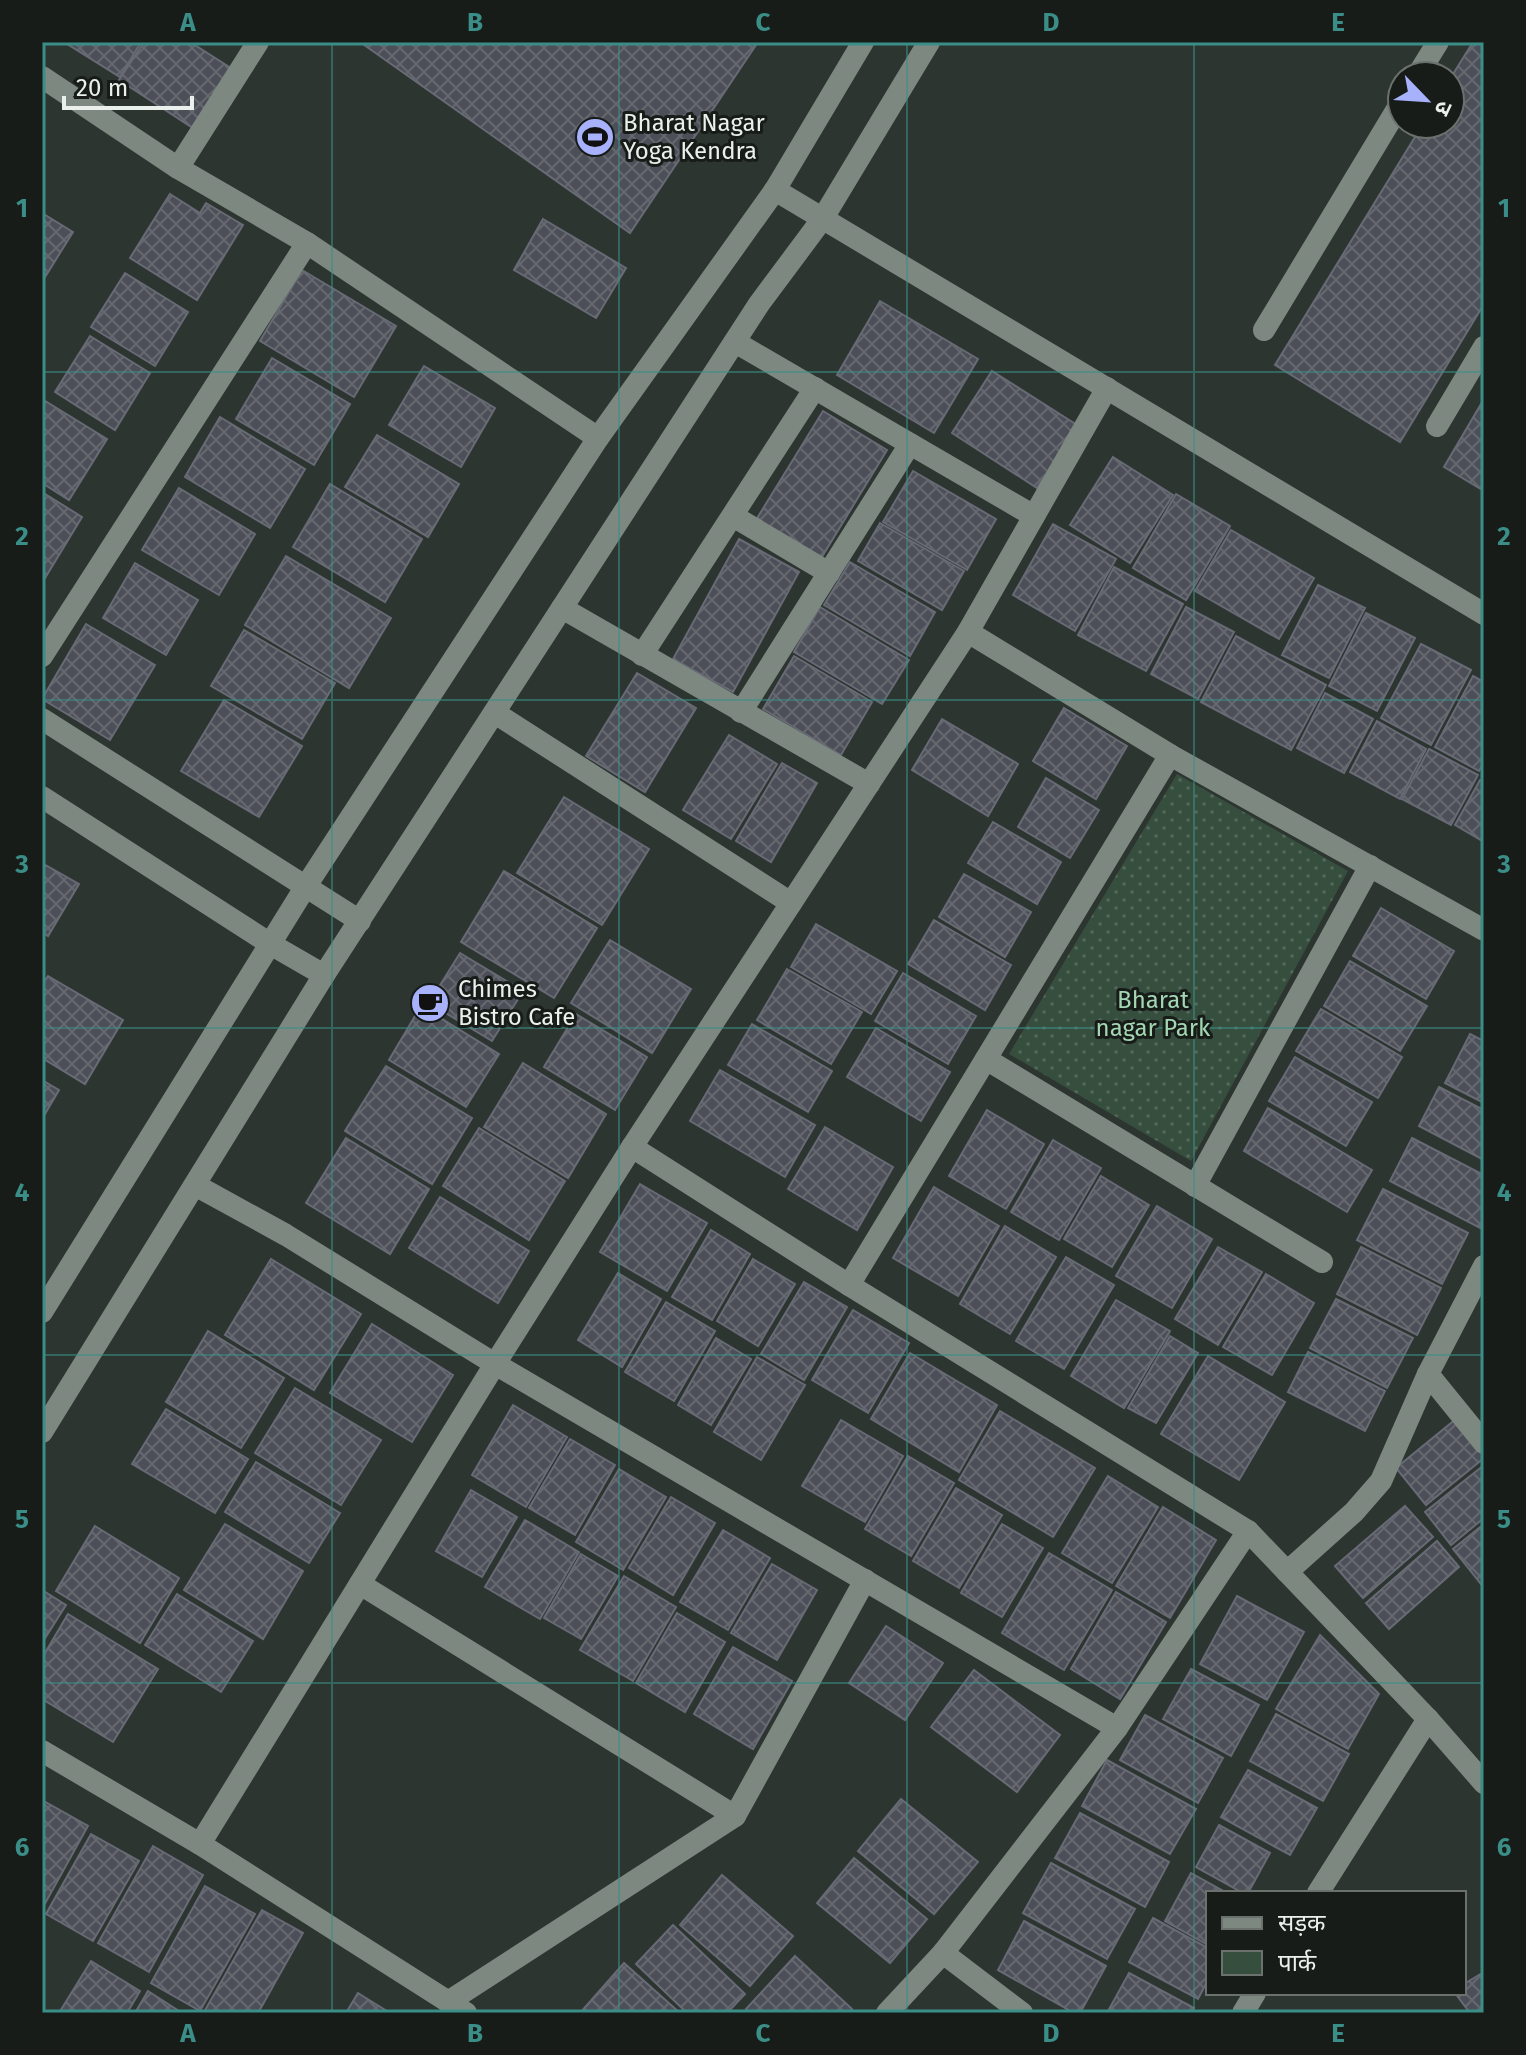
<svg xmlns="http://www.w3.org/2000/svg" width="1526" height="2055" font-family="'Fira Sans','Noto Sans Devanagari',sans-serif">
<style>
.green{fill:url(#green-dots)}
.building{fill:url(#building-cross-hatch);stroke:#686a75;stroke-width:2}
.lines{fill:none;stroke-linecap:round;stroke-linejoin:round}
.service{stroke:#7d8880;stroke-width:22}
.minor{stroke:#7d8880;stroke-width:22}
.tertiary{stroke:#7d8880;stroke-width:22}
.grid{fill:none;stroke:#3b8e87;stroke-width:2;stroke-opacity:0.55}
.labels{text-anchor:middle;stroke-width:6;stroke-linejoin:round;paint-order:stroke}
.poi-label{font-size:24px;fill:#eaf0eb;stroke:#171c19;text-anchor:start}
.park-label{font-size:24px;fill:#a3d6b3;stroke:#171c19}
.neatline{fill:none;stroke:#3b8e87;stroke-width:3}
.grid-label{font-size:26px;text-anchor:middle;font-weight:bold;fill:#3b8e87}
</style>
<defs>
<pattern id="green-dots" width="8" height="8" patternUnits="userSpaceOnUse" patternTransform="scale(2)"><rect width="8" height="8" fill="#364e3e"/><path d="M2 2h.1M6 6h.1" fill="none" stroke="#53685a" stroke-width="1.8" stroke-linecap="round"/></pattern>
<pattern id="building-cross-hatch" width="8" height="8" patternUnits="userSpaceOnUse" patternTransform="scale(2)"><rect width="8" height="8" fill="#4c4e58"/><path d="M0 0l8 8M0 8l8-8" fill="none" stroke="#666870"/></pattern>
</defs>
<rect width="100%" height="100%" fill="#2c352f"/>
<polygon class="green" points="1177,774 1348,871 1191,1161 1009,1054"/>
<g class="building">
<polygon points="64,42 141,42 120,77"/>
<polygon points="144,42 190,42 234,70 196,130 119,80"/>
<polygon points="360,42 758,42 630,233"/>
<polygon points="1473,42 1484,42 1484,304 1400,442 1275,365 1423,124 1450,124 1450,79"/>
<polygon points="170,194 200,213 206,203 243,225 197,300 130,258"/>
<polygon points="42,213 73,232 42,282"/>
<polygon points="543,219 626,268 596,318 514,270"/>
<polygon points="302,270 396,326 354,397 260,341"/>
<polygon points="125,273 188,312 155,366 91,327"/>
<polygon points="880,301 978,359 934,433 837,375"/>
<polygon points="90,336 150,373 115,430 55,392"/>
<polygon points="272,358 350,404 314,465 236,419"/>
<polygon points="424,366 495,408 461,467 389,425"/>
<polygon points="992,371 1077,425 1037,488 952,433"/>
<polygon points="42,399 107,439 69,500 42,483"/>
<polygon points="1484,399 1484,491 1444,467"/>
<polygon points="823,411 887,450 820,560 756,520"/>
<polygon points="220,417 305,469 270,528 185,477"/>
<polygon points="377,435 459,484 428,537 345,487"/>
<polygon points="1113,457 1173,495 1130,563 1070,525"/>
<polygon points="913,471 996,519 967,570 883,522"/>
<polygon points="330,484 422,539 385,602 293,547"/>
<polygon points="179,488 255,534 219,595 142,550"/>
<polygon points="42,492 82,517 45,578 42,576"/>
<polygon points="1176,494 1230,526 1186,600 1133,568"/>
<polygon points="880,523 964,571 942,610 858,561"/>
<polygon points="1053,524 1116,559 1075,631 1013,595"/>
<polygon points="1231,530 1314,578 1279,639 1195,591"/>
<polygon points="739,539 799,572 733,692 673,659"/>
<polygon points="286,556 391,618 349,688 245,625"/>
<polygon points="850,562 935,612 910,656 824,605"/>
<polygon points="135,563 198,600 166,655 103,618"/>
<polygon points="1114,567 1183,604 1146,671 1078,635"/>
<polygon points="1318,585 1365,608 1329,678 1282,655"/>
<polygon points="820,607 909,660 882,704 794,652"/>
<polygon points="1186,607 1234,632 1198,699 1151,674"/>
<polygon points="1366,613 1415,638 1377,711 1329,686"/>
<polygon points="86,624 155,665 110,740 42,699"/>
<polygon points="244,630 335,683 302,739 211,686"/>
<polygon points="1236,636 1326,685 1291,750 1201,702"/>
<polygon points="1421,644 1471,670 1431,745 1381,718"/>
<polygon points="794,656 872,702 841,755 763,709"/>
<polygon points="637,673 696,708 645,792 586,756"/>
<polygon points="1473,676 1484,682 1484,762 1479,771 1435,747"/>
<polygon points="1325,693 1373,719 1344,773 1297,748"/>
<polygon points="224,700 302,746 259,817 181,771"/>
<polygon points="1064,708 1127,746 1096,799 1033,761"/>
<polygon points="942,719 1018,764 988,816 912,770"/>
<polygon points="1377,721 1426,749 1400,799 1350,772"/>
<polygon points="729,735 777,764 731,839 683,810"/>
<polygon points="1429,749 1478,775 1451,825 1402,799"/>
<polygon points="782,763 817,783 771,862 736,841"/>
<polygon points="1046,778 1099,810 1070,858 1018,827"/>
<polygon points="1480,780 1484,782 1484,842 1455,825"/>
<polygon points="564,797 649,849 602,925 517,873"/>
<polygon points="993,822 1061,862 1037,904 968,863"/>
<polygon points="42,863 79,884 48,936 42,932"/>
<polygon points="504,871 597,928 554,998 461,942"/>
<polygon points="964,874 1031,912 1005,957 939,917"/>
<polygon points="1381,908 1454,951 1426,999 1353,956"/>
<polygon points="934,920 1011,965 985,1010 908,964"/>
<polygon points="816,924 897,971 871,1014 791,967"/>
<polygon points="610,940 691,989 652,1053 571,1003"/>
<polygon points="460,953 523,991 492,1041 429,1003"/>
<polygon points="1350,961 1427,1006 1400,1051 1324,1006"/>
<polygon points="787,969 862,1012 831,1064 757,1020"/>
<polygon points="903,973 976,1016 948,1064 875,1021"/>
<polygon points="48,976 123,1020 85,1084 42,1058 42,985"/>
<polygon points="421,1006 499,1054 466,1107 389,1060"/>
<polygon points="1321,1009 1402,1057 1378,1098 1296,1051"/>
<polygon points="576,1014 647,1057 615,1110 544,1067"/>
<polygon points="752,1024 832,1071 808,1112 728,1065"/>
<polygon points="876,1028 950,1072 921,1121 847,1077"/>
<polygon points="1470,1034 1484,1041 1484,1103 1445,1083"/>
<polygon points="1295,1057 1372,1102 1346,1146 1269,1101"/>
<polygon points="523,1063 606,1114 568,1178 484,1127"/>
<polygon points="386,1066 472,1118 432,1184 345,1131"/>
<polygon points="720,1070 815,1125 785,1177 690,1121"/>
<polygon points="42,1080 59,1090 42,1119"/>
<polygon points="1439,1087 1484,1110 1484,1160 1419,1126"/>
<polygon points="1268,1108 1372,1170 1347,1212 1244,1151"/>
<polygon points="987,1110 1044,1144 1006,1209 949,1176"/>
<polygon points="825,1127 893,1167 857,1230 788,1189"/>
<polygon points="479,1128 565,1181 529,1240 443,1186"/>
<polygon points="346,1138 429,1189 390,1254 306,1203"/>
<polygon points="1412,1138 1484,1175 1484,1220 1480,1228 1390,1181"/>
<polygon points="1053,1140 1101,1168 1059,1240 1011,1212"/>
<polygon points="1101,1176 1149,1205 1112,1267 1064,1239"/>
<polygon points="640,1184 707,1223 667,1291 600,1252"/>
<polygon points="934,1187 999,1226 958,1296 893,1258"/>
<polygon points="1383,1189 1468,1233 1442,1284 1357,1240"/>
<polygon points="440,1197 529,1251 498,1303 409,1248"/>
<polygon points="1157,1206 1212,1239 1172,1308 1116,1276"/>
<polygon points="1005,1226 1056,1257 1010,1334 960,1304"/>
<polygon points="711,1230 750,1254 712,1320 672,1297"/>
<polygon points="1218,1247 1262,1272 1218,1345 1175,1319"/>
<polygon points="1361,1247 1441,1288 1417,1335 1337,1294"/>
<polygon points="1066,1257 1114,1285 1064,1369 1016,1341"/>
<polygon points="271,1259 361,1314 314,1390 225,1335"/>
<polygon points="753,1259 795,1284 758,1346 717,1321"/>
<polygon points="618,1273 661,1299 622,1367 578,1340"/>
<polygon points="1266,1274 1314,1303 1272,1375 1223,1347"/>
<polygon points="804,1282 847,1307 804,1380 761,1354"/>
<polygon points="1336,1299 1413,1338 1387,1388 1310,1348"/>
<polygon points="1116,1300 1170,1331 1124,1408 1071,1376"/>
<polygon points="666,1302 715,1331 674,1401 625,1372"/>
<polygon points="853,1310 909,1343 868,1413 812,1380"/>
<polygon points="372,1324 453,1375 412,1442 330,1393"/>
<polygon points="208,1331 284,1378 241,1448 166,1402"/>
<polygon points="1170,1336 1198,1353 1156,1423 1128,1408"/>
<polygon points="716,1338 751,1359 711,1425 678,1405"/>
<polygon points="1308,1352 1385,1391 1365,1431 1288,1392"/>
<polygon points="910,1353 997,1405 959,1472 871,1419"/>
<polygon points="1208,1356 1285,1402 1239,1480 1161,1434"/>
<polygon points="757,1357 805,1385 761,1460 714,1432"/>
<polygon points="295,1388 381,1440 341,1505 255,1453"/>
<polygon points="513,1405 567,1437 526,1507 472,1475"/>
<polygon points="166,1409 248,1459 215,1513 132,1464"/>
<polygon points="1000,1411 1095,1468 1053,1537 959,1480"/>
<polygon points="1456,1419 1484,1454 1484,1458 1426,1505 1396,1468"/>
<polygon points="841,1420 903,1456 865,1522 802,1486"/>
<polygon points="570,1439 615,1465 575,1535 529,1508"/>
<polygon points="908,1456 954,1483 911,1556 865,1529"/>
<polygon points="256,1462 340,1513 309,1563 225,1512"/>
<polygon points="1484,1465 1484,1518 1451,1545 1425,1512"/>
<polygon points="619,1469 666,1497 623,1570 576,1542"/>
<polygon points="1108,1476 1158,1507 1112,1583 1062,1553"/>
<polygon points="956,1488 1002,1515 959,1588 913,1561"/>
<polygon points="471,1490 517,1517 482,1577 436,1551"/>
<polygon points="671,1497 715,1523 673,1595 629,1568"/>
<polygon points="1405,1506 1433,1537 1363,1598 1335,1566"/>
<polygon points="1163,1507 1216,1540 1170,1618 1116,1586"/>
<polygon points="525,1520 579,1552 540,1619 485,1587"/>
<polygon points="225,1524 303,1571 263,1639 184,1590"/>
<polygon points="1002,1524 1043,1548 1002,1617 961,1593"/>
<polygon points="1484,1524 1484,1588 1453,1549"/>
<polygon points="95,1526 179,1578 140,1643 56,1591"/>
<polygon points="723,1530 770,1558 728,1630 680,1602"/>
<polygon points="1437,1541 1459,1567 1389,1629 1366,1603"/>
<polygon points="1049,1553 1112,1590 1064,1670 1002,1633"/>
<polygon points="581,1554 618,1576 581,1639 544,1618"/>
<polygon points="772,1564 817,1590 777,1660 731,1633"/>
<polygon points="624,1576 676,1607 633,1681 580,1650"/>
<polygon points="42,1590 66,1605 42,1643"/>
<polygon points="1116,1592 1166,1622 1120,1699 1071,1669"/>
<polygon points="177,1594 253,1641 221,1692 145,1645"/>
<polygon points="1237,1596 1304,1632 1267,1700 1200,1664"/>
<polygon points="677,1613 725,1642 685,1712 636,1683"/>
<polygon points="68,1614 158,1669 113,1742 42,1699 42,1658"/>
<polygon points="886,1626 943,1663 905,1720 849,1683"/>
<polygon points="1320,1635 1379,1694 1348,1749 1276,1709"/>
<polygon points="733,1647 792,1681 753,1749 694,1714"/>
<polygon points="1191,1669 1259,1705 1231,1756 1163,1719"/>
<polygon points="974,1670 1060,1735 1017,1792 931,1727"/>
<polygon points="1276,1714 1349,1754 1323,1801 1250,1761"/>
<polygon points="1145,1715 1223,1758 1198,1803 1120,1760"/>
<polygon points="1107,1760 1196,1809 1170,1854 1082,1806"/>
<polygon points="1248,1770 1317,1808 1290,1855 1221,1817"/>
<polygon points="901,1799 978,1862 934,1914 858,1851"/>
<polygon points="42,1800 88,1826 42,1909"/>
<polygon points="1080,1813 1169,1862 1145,1907 1055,1858"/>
<polygon points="1219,1825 1270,1853 1248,1893 1243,1893 1196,1867"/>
<polygon points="91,1834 139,1861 93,1941 46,1914"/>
<polygon points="153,1846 203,1875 149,1972 98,1943"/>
<polygon points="854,1858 927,1919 890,1963 817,1903"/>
<polygon points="1051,1863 1135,1909 1107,1959 1023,1913"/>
<polygon points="1191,1873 1227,1893 1208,1893 1208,1945 1165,1921"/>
<polygon points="722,1875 793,1936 750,1986 680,1925"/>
<polygon points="205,1886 255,1914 200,2011 151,1983"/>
<polygon points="262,1910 303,1933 258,2013 206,2013 204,2012"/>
<polygon points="1153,1918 1208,1948 1208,1980 1198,1999 1129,1962"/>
<polygon points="1024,1921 1106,1966 1080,2013 1074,2013 998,1970"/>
<polygon points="673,1925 745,1994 727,2013 687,2013 636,1964"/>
<polygon points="795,1956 852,2009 848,2013 750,2013 746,2009"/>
<polygon points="91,1961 140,1991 127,2013 59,2013"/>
<polygon points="624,1963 680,2013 580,2013"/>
<polygon points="1484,1972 1484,2013 1470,2013 1455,1993 1464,1993 1464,1984"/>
<polygon points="1129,1973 1194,2008 1192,2013 1107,2013"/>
<polygon points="148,1991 182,2013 135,2013"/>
<polygon points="358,1993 390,2013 346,2013"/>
</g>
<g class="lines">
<g class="service">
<polyline points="1417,76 1438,42"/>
<polyline points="1264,330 1402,101"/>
<polyline points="1437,426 1484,347"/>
</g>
<g class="minor">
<polyline points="42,77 178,168 307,243 598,438"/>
<polyline points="178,168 258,42"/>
<polyline points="775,190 1484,614"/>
<polyline points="735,342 1034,516"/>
<polyline points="733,516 829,573"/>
<polyline points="562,608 869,784"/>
<polyline points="968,632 1170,755 1484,930"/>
<polyline points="642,655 815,388"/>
<polyline points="42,656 307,243"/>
<polyline points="741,712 910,444"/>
<polyline points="495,713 791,903"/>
<polyline points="986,1059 1322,1262"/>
<polyline points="632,1147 849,1285 1248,1531 1428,1719 1484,1783"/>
<polyline points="195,1185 286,1235 495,1364 1117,1728"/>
<polyline points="1195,1186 1370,866"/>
<polyline points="849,1285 1170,755"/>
<polyline points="1428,1374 1484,1443"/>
<polyline points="1287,1572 1354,1512 1381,1481 1428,1374 1484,1266"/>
<polyline points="360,1584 735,1816"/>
<polyline points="42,1751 200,1844 466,2013"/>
<polyline points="200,1844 495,1364 632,1147 968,632 1107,388"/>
<polyline points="1318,1893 1428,1719"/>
<polyline points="943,1953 1022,2013"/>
<polyline points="448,2002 735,1816 865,1580"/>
<polyline points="887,2013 943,1953 1117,1728 1248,1531"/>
<polyline points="1243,2013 1255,1993"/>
</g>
<g class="tertiary">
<polyline points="42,719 360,921"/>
<polyline points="42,797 272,945 324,975"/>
<polyline points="42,1312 306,886 598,438 775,190 863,42"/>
<polyline points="42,1432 324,975 759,304 823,218 929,42"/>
</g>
</g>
<path class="grid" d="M332,42V2013M619,42V2013M907,42V2013M1194,42V2013M42,372H1484M42,700H1484M42,1028H1484M42,1355H1484M42,1683H1484"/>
<defs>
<symbol id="stadium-disc" viewBox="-11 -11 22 22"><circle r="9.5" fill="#a7b1fc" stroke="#171c19"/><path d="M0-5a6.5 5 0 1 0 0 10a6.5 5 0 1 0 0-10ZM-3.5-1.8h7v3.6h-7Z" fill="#111"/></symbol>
<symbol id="cafe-disc" viewBox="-11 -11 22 22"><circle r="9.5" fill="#a7b1fc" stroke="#171c19"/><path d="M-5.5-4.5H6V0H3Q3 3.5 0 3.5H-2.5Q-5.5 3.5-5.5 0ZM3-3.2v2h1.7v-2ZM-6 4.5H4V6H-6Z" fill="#111"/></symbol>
</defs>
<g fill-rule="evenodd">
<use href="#stadium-disc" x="573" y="115" width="44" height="44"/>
<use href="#cafe-disc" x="408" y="981" width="44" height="44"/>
</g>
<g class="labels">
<g class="poi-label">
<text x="623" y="131">Bharat Nagar<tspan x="623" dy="28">Yoga Kendra</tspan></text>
<text x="458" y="997">Chimes<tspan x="458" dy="28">Bistro Cafe</tspan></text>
</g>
<g class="park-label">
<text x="1153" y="1008">Bharat<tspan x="1153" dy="28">nagar Park</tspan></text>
</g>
</g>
<rect width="1526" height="2055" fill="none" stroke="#171c19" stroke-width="88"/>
<rect x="1206" y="1891" width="260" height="104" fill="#171c19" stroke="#6b716d" stroke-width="2"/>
<rect x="1222" y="1917" width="40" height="12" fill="#7d8880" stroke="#6b716d" stroke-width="2"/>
<text x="1278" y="1931" font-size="24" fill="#eaf0eb">सड़क</text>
<rect x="1222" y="1951" width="40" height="24" fill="#364e3e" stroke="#6b716d" stroke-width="2"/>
<text x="1278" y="1971" font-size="24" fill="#eaf0eb">पार्क</text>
<g transform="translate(1426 100) rotate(115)"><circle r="38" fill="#171c19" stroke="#6b716d" stroke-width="2"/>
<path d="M0-6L14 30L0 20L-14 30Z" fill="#a7b1fc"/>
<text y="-12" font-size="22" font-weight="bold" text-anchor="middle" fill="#eaf0eb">उ</text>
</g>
<path d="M64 96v12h128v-12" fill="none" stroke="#eaf0eb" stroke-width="4"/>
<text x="76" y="96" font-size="24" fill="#eaf0eb" stroke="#171c19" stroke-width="6" paint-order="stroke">20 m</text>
<rect x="44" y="44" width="1438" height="1967" class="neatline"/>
<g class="grid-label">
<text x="188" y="31">A</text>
<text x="475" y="31">B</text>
<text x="763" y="31">C</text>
<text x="1051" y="31">D</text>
<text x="1338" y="31">E</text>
<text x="22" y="217">1</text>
<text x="1504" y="217">1</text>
<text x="22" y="545">2</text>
<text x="1504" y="545">2</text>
<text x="22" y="873">3</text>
<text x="1504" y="873">3</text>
<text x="22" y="1201">4</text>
<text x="1504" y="1201">4</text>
<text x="22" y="1528">5</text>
<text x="1504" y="1528">5</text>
<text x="22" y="1856">6</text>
<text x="1504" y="1856">6</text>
<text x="188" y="2042">A</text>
<text x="475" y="2042">B</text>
<text x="763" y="2042">C</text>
<text x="1051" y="2042">D</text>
<text x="1338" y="2042">E</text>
</g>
</svg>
